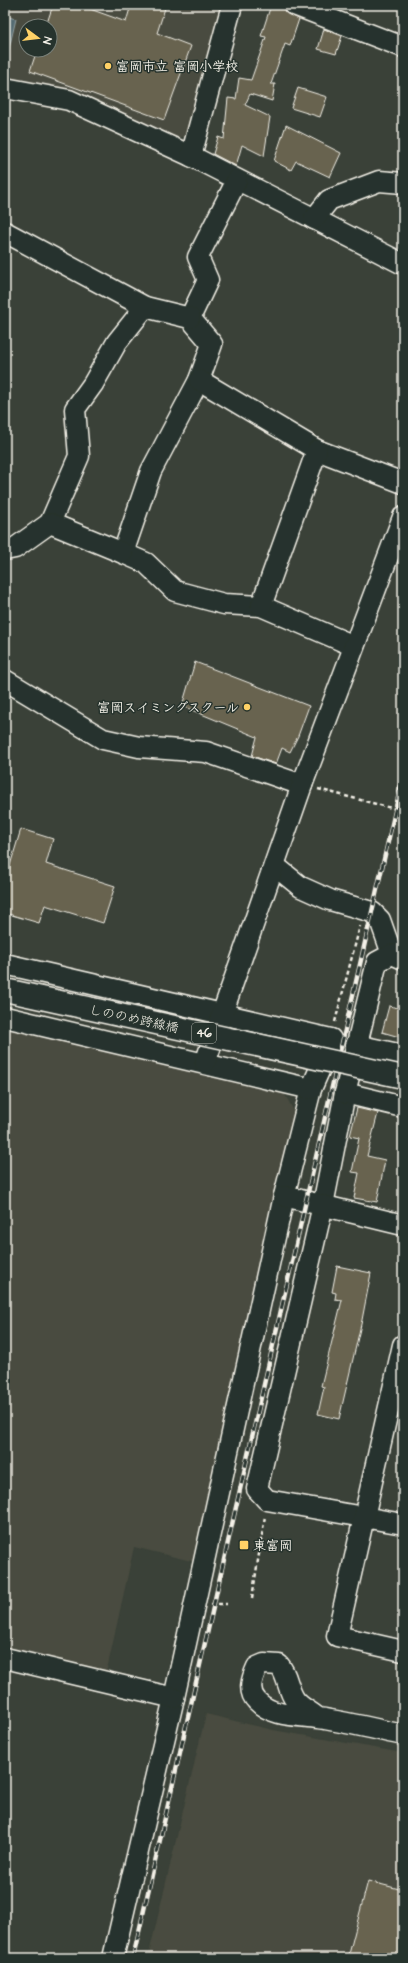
<svg xmlns="http://www.w3.org/2000/svg" width="408" height="1963" font-family="'Architects Daughter','Klee One',sans-serif">
<style>
.built{fill:#484b3f;fill-rule:evenodd}
.water{fill:#556c73;stroke:#95a1a2}
.building{fill:#676350;stroke:#f4f1e8}
.lines{fill:none;stroke-linecap:round;stroke-linejoin:round}
.minor-casing{stroke:#f4f1e8;stroke-width:23}
.path{stroke:#f4f1e8;stroke-width:2.5;stroke-dasharray:4 3;stroke-linecap:butt}
.minor{stroke:#26332d;stroke-width:20}
.rail-casing{stroke:#f4f1e8;stroke-width:4.5}
.rail{stroke:#26332d;stroke-width:3;stroke-dasharray:9;stroke-linecap:butt}
.major-bridge-casing{stroke:#f4f1e8;stroke-width:25;stroke-linecap:butt}
.major-bridge{stroke:#26332d;stroke-width:22}
.poi-dot{fill:#ffd166;stroke:#26332d;stroke-width:1.5}
.labels{text-anchor:middle;stroke-width:3;stroke-linejoin:round;paint-order:stroke}
.shield{fill:#26332d;stroke:#b6b8b0;stroke-width:1}
.shield-label{font-size:12px;font-weight:bold;fill:#f4f1e8}
.poi-label{font-size:13px;font-weight:bold;fill:#f4f1e8;stroke:#26332d;text-anchor:start}
.street-label{font-size:13px;fill:#f4f1e8;stroke:#26332d}
</style>
<rect width="100%" height="100%" fill="#3a4138"/>
<filter id="ink" filterUnits="userSpaceOnUse"><feTurbulence type="fractalNoise" baseFrequency=".025" numOctaves="2"/><feDisplacementMap in="SourceGraphic" scale="8" xChannelSelector="R" yChannelSelector="G"/><feConvolveMatrix kernelMatrix="1 2 1 2 8 2 1 2 1" color-interpolation-filters="sRGB"/></filter>
<g filter="url(#ink)">
<g class="built">
<path d="M5,5H229L187,136L174,139L5,82ZM26,26H50V50H26Z"/>
<polygon points="5,1024 279,1084 294,1111 195,1562 134,1547 106,1674 5,1651"/>
<polygon points="206,1714 273,1730 403,1753 403,1958 148,1958"/>
</g>
<polygon class="water" points="5,16 16,19 7,57 5,57"/>
<g class="building">
<polygon points="53,5 79,5 126,22 131,5 166,5 157,33 191,46 164,120 30,71 37,50 50,50 50,26 46,26"/>
<polygon points="271,5 283,5 285,12 299,19 290,46 285,44 271,84 275,84 272,101 250,94 245,105 270,117 264,156 242,145 236,166 213,154 218,137 224,139 228,98 236,99 239,78 251,80 266,37 261,36"/>
<polygon points="324,29 342,36 336,54 318,49"/>
<polygon points="298,88 327,97 320,117 291,108"/>
<polygon points="286,125 341,153 330,177 296,161 291,170 274,161"/>
<polygon points="195,662 309,706 298,736 290,752 282,748 276,764 252,756 257,737 182,706"/>
<polygon points="21,829 53,839 46,864 115,886 103,923 45,905 39,923 5,913 5,882"/>
<polygon points="389,1006 403,1009 403,1038 382,1032"/>
<polygon points="357,1108 378,1113 367,1156 385,1160 377,1202 354,1198 359,1173 352,1172 359,1138 350,1136"/>
<polygon points="337,1266 371,1273 362,1320 339,1419 318,1414 324,1387 321,1386 342,1300 335,1299 336,1293 332,1292"/>
<polygon points="368,1881 403,1890 403,1958 348,1958"/>
</g>
<g class="lines">
<defs>
<g id="minor">
<polyline points="294,5 403,47"/>
<polyline points="5,88 69,100 191,156 403,264"/>
<polyline points="191,156 232,5"/>
<polyline points="237,180 198,257 208,280 190,318 212,344 199,380 151,471 123,553 146,563 175,591 224,604 261,606 354,646"/>
<polyline points="314,219 329,200 379,181 403,183"/>
<polyline points="5,232 145,307 190,318"/>
<polyline points="199,380 317,450 403,483"/>
<polyline points="50,523 79,456 75,409 93,384 117,342 145,307"/>
<polyline points="5,550 15,548 50,523 123,553"/>
<polyline points="261,606 317,450"/>
<polyline points="5,680 103,739 139,747 206,752 302,785"/>
<polyline points="275,866 301,887 330,900 372,912 380,920 392,954 403,959"/>
<polyline points="392,954 377,962 345,1093 323,1205 257,1489 267,1500 403,1524"/>
<polyline points="5,964 331,1039 326,1055 311,1089 284,1196 174,1698 113,1958"/>
<polyline points="5,1017 311,1089"/>
<polyline points="356,1045 403,1055"/>
<polyline points="205,1063 302,785 403,517"/>
<polyline points="345,1093 403,1107"/>
<polyline points="284,1196 403,1225"/>
<polyline points="403,1345 337,1636 403,1651"/>
<polyline points="5,1658 174,1698"/>
<path d="M318,1718C311,1712 300,1707 295,1700C287,1689 288,1675 279,1665L264,1664L257,1667C252,1678 247,1691 257,1701C272,1717 299,1715 318,1718C347,1722 375,1729 403,1735"/>
</g>
</defs>
<use href="#minor" class="minor-casing"/>
<g class="path">
<polyline points="318,789 403,811"/>
<polyline points="335,1022 360,926"/>
<polyline points="252,1598 265,1516"/>
<polyline points="211,1604 227,1604"/>
</g>
<use href="#minor" class="minor"/>
<defs>
<polyline id="rail" points="133,1958 403,776"/>
</defs>
<use href="#rail" class="rail-casing"/>
<use href="#rail" class="rail"/>
<defs>
<polyline id="major-bridge" points="5,990 403,1077"/>
</defs>
<use href="#major-bridge" class="major-bridge-casing"/>
<use href="#major-bridge" class="major-bridge"/>
</g>
</g>
<g class="poi-dot">
<circle cx="108" cy="66" r="4"/>
<circle cx="247" cy="707" r="4"/>
<rect x="239" y="1540" width="10" height="10" rx="2"/>
</g>
<g class="labels">
<rect class="shield" x="192" y="1023" width="24" height="20" rx="3"/>
<g class="shield-label">
<text x="204" y="1037">46</text>
</g>
<g class="poi-label">
<text x="116" y="71">富岡市立 富岡小学校</text>
<text x="239" y="712" text-anchor="end">富岡スイミングスクール</text>
<text x="253" y="1550">東富岡</text>
</g>
<g class="street-label">
<text transform="translate(134 1018) rotate(12)" y="5">しののめ跨線橋</text>
</g>
</g>
<rect width="408" height="1963" fill="none" stroke="#26332d" stroke-width="20"/>
<rect x="10" y="10" width="388" height="1943" fill="none" stroke="#f4f1e8" stroke-width="1.5" filter="url(#ink)"/>
<g transform="translate(38 38) rotate(105)"><circle r="19" fill="#26332d" stroke="#787f78"/>
<path d="M0-3L7 15L0 10L-7 15Z" fill="#ffd166"/>
<text y="-6" font-size="11" font-weight="bold" text-anchor="middle" fill="#f4f1e8">N</text>
</g>
</svg>
